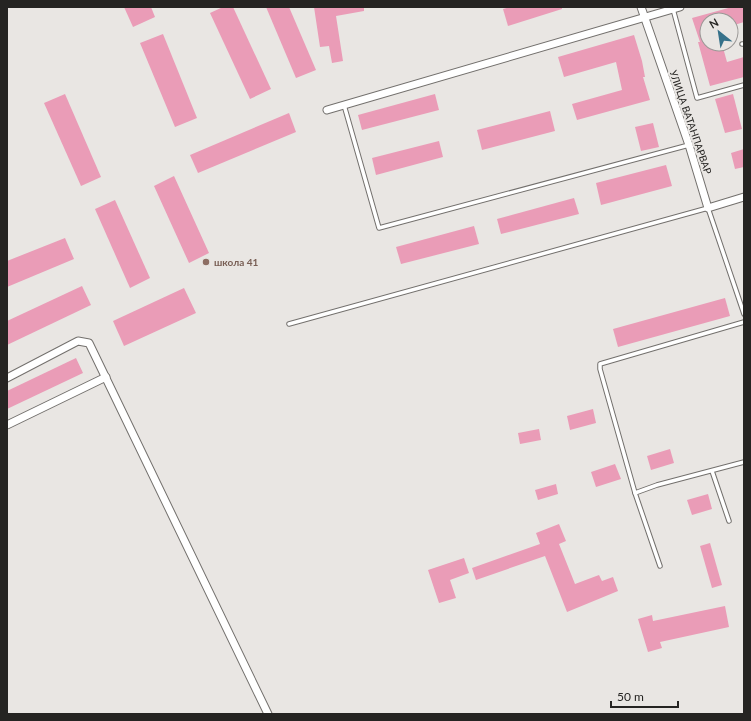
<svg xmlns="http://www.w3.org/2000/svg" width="751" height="721" font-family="Lato,sans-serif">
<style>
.building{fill:#ea9cb7}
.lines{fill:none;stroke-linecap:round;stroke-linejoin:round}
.lane-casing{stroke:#73706d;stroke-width:5.5}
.street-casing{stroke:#73706d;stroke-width:9}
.lane{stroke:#fff;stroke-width:3.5}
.street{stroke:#fff;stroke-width:7}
.education-dot{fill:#8d6e63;stroke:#e9e6e3;stroke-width:1.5}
.labels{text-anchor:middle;stroke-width:4;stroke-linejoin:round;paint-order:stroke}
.street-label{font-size:10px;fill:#252422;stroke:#e9e6e3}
.education-label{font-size:10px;font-weight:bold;fill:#785e54;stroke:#e9e6e3;text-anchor:start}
</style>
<rect width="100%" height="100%" fill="#e9e6e3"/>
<g class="building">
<polygon points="124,7 151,7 155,17 133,27"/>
<polygon points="223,7 233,7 271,89 250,99 210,13"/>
<polygon points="266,7 289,7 316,70 296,78"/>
<polygon points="314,7 364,7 364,11 336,16 343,61 332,63 329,46 320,47"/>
<polygon points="510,7 562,7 562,9 508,26 503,9"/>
<polygon points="732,7 744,7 744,22 731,26 731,20 707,20 707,44 722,44 727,62 744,57 744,77 710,86 698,42 700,42 692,18"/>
<polygon points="163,34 197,118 175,127 140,43"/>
<polygon points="634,35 642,61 645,77 643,77 650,100 577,120 572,104 622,90 616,62 564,77 558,57"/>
<polygon points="65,94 101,177 81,186 44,103"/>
<polygon points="435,94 439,110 362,130 358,115"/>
<polygon points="733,94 742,129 725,133 715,99"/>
<polygon points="550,111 555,131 482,150 477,130"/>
<polygon points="289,113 296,132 198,173 190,155"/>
<polygon points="653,123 659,147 641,151 635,127"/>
<polygon points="439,141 443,157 376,175 372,158"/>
<polygon points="744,149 744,167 735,169 731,153"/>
<polygon points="666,165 672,186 601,205 596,183"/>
<polygon points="174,176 209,253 189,263 154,186"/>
<polygon points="574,198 579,214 501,234 497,219"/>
<polygon points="115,200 150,278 130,288 95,209"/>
<polygon points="474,226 479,244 401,264 396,247"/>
<polygon points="65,238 74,259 7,287 7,261"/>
<polygon points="82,286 91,305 7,345 7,321"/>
<polygon points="184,288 196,313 124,346 113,321"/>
<polygon points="725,298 730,316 618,347 613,329"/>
<polygon points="76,358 83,373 7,409 7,391"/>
<polygon points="593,409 596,423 570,430 567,416"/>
<polygon points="539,429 541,440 520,444 518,433"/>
<polygon points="670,449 674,463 651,470 647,456"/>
<polygon points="615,464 621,479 596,487 591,472"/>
<polygon points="556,484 558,494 538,500 535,490"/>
<polygon points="708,494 712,509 692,515 687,500"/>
<polygon points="559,524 566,541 559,544 575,584 599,575 602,581 613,577 618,591 567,612 545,556 476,580 472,568 540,544 536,533"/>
<polygon points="710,543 722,585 712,588 700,546"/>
<polygon points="464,558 469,573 450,580 456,598 439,603 428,570"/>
<polygon points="725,606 729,627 660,642 662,648 648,652 638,619 652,615 653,621"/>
</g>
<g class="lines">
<defs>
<g id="lane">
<polyline points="673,9 697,98 744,85"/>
<polyline points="742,44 744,44"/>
<polyline points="344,105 379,228 689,145"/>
<polyline points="289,324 708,208 744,314"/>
<polyline points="712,471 729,521"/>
<polyline points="635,493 600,369 600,364 744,322"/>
<polyline points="660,566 635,493 657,485 744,462"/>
</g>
<g id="street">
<polyline points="641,7 689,145 708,208 744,197"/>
<polyline points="327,110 680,7"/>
<polyline points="7,378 78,341 89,343 268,714"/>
<polyline points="7,425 106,377"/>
</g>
</defs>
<use href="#lane" class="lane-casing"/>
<use href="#street" class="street-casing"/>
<use href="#lane" class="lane"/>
<use href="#street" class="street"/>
</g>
<circle class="education-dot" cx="206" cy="262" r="4"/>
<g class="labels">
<g class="street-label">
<text transform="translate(691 122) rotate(71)" y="4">УЛИЦА ВАТАНПАРВАР</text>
</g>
<g class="education-label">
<text x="214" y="266">школа 41</text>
</g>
</g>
<rect width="751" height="721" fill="none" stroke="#252422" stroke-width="16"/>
<g transform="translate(719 32) rotate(330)"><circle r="19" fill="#e9e6e3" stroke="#9b9896"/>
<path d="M0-3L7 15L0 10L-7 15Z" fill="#36718a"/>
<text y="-6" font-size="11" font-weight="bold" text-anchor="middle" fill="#252422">N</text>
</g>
<path d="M611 701v6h67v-6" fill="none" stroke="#252422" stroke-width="2"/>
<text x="617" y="701" font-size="12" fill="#252422" stroke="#e9e6e3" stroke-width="3" paint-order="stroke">50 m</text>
</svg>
